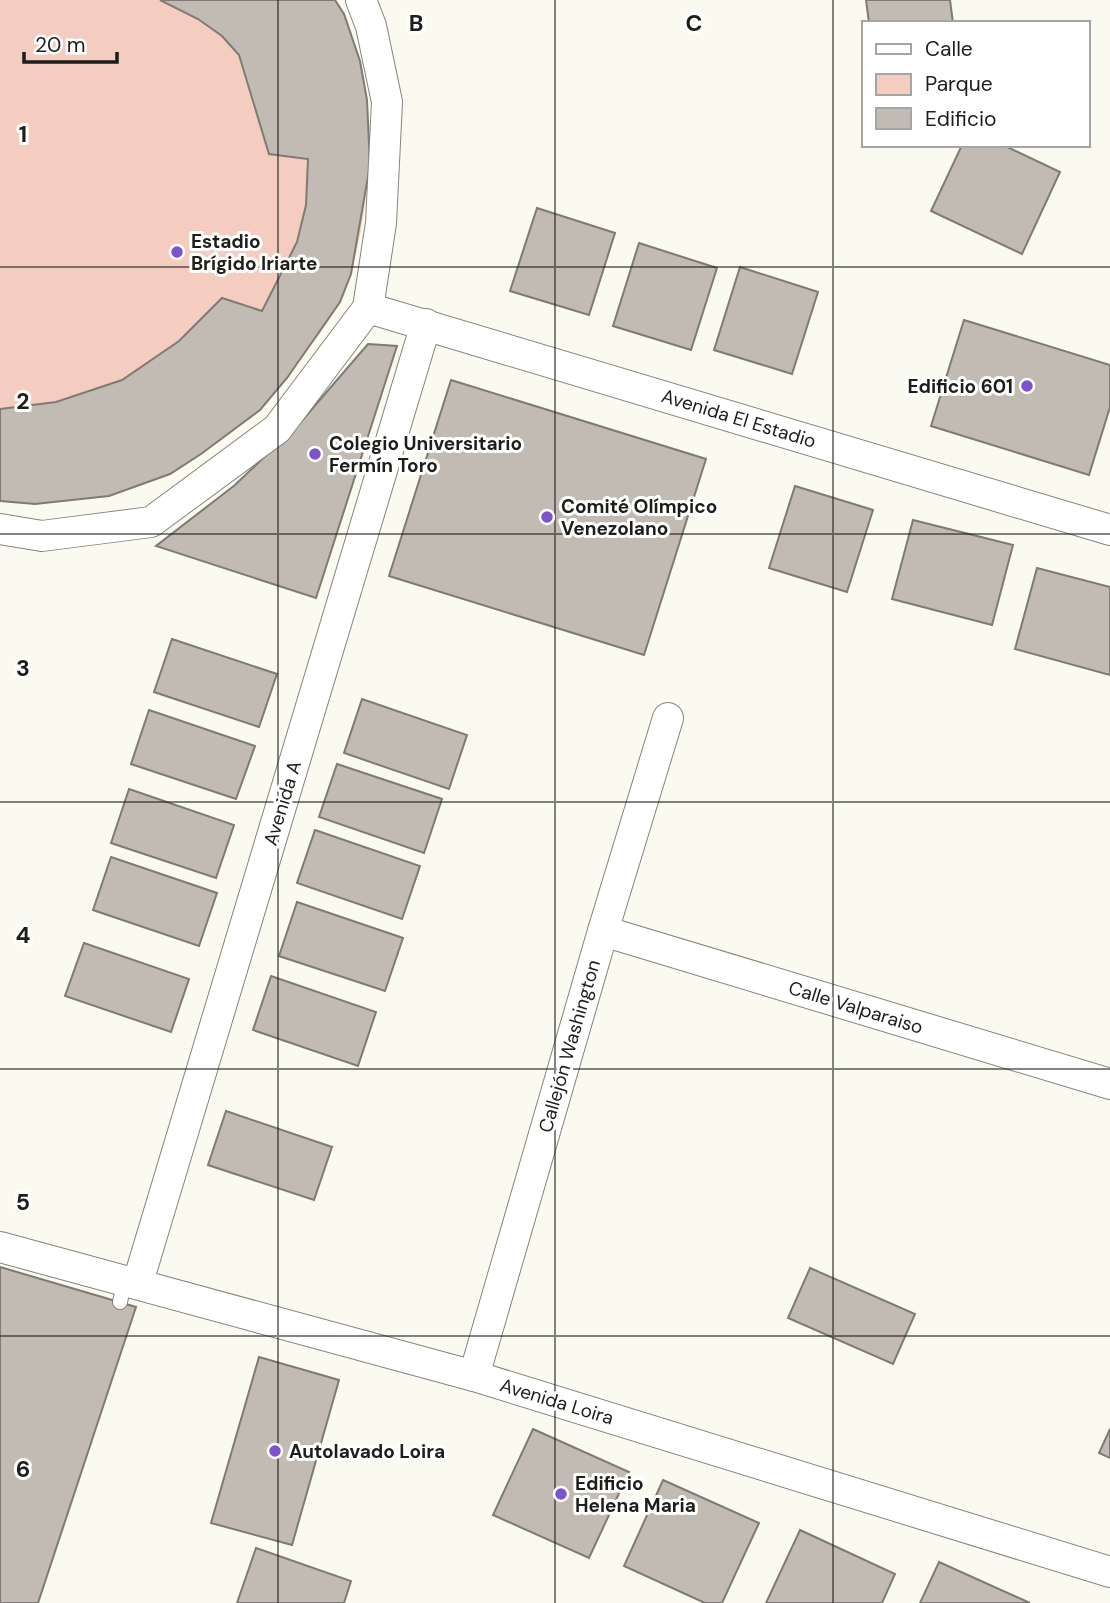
<svg xmlns="http://www.w3.org/2000/svg" width="1110" height="1603" font-family="'DM Sans',sans-serif">
<style>
.green{fill:#f5cdc0}
.building{fill:#c1bbb4;stroke:#807a74;stroke-width:2}
.lines{fill:none;stroke-linecap:round;stroke-linejoin:round}
.service-casing{stroke:#85847c;stroke-width:16}
.minor-casing{stroke:#85847c;stroke-width:32}
.service{stroke:#fff;stroke-width:14}
.minor{stroke:#fff;stroke-width:30}
.grid{fill:none;stroke:#1d1d1a;stroke-width:2;stroke-opacity:0.55}
.poi-dot{fill:#7d53cc;stroke:#fff;stroke-width:2.5}
.labels{text-anchor:middle;stroke-width:6;stroke-linejoin:round;paint-order:stroke}
.poi-label{font-size:19px;font-weight:bold;fill:#1d1d1a;stroke:#fff;text-anchor:start}
.street-label{font-size:19px;fill:#1d1d1a;stroke:#fff}
.grid-label{font-size:23px;text-anchor:middle;font-weight:bold;fill:#1d1d1a;stroke:#fff;stroke-width:6;stroke-linejoin:round;paint-order:stroke}
</style>
<rect width="100%" height="100%" fill="#fbfaf1"/>
<path class="green" d="M0,0H335C359,36 361,79 366,122C371,173 365,223 351,273C343,303 322,331 304,355C227,457 130,513 0,501Z"/>
<g class="building">
<polygon points="160,0 335,0 344,14 360,61 367,100 370,165 351,274 340,302 287,378 260,410 201,454 170,474 109,496 35,504 0,501 0,409 56,402 122,380 179,341 222,298 262,311 297,242 306,205 308,159 269,154 239,55 222,36 198,19"/>
<polygon points="866,0 950,0 953,23 869,23"/>
<polygon points="962,145 1003,145 1060,172 1022,254 931,211"/>
<polygon points="537,208 615,233 589,315 510,291"/>
<polygon points="639,243 717,268 691,350 613,326"/>
<polygon points="740,267 818,292 792,374 714,350"/>
<polygon points="964,320 1110,365 1110,407 1089,475 931,426"/>
<polygon points="368,344 397,346 316,598 156,546 235,485 299,424"/>
<polygon points="451,380 706,459 644,655 389,576"/>
<polygon points="795,486 873,510 847,592 769,568"/>
<polygon points="913,520 1013,545 992,625 892,599"/>
<polygon points="1037,568 1110,587 1110,675 1015,649"/>
<polygon points="172,639 277,674 259,727 154,692"/>
<polygon points="362,699 467,735 449,789 344,753"/>
<polygon points="149,710 255,746 236,799 131,764"/>
<polygon points="337,764 442,799 424,853 319,817"/>
<polygon points="129,789 234,825 216,878 111,843"/>
<polygon points="315,830 420,866 402,919 297,883"/>
<polygon points="111,857 217,893 199,946 93,910"/>
<polygon points="297,902 403,938 385,991 279,956"/>
<polygon points="84,943 189,979 171,1032 65,996"/>
<polygon points="271,976 376,1012 358,1066 253,1030"/>
<polygon points="226,1111 332,1147 314,1200 208,1165"/>
<polygon points="0,1267 136,1307 38,1603 0,1603"/>
<polygon points="810,1268 915,1314 893,1364 788,1318"/>
<polygon points="259,1357 339,1380 292,1545 211,1523"/>
<polygon points="533,1429 629,1472 589,1558 493,1515"/>
<polygon points="1110,1429 1110,1458 1099,1453"/>
<polygon points="663,1480 759,1523 722,1603 705,1603 624,1566"/>
<polygon points="800,1530 895,1574 882,1603 766,1603"/>
<polygon points="256,1548 351,1581 344,1603 237,1603"/>
<polygon points="939,1562 1030,1603 920,1603"/>
</g>
<g class="lines">
<defs>
<polyline id="service" points="120,1302 125,1279"/>
<g id="minor">
<polyline points="368,308 1110,530"/>
<polyline points="0,529 42,536 151,522 277,429 368,308 381,223 387,102 371,26 361,0"/>
<polyline points="603,931 1110,1084"/>
<polyline points="0,1247 474,1376 1110,1572"/>
<polyline points="138,1282 426,324"/>
<polyline points="474,1376 603,931 668,718"/>
</g>
</defs>
<use href="#service" class="service-casing"/>
<use href="#minor" class="minor-casing"/>
<use href="#service" class="service"/>
<use href="#minor" class="minor"/>
</g>
<path class="grid" d="M278,0V1603M555,0V1603M833,0V1603M0,267H1110M0,534H1110M0,802H1110M0,1069H1110M0,1336H1110"/>
<g class="poi-dot">
<circle cx="177" cy="252" r="7"/>
<circle cx="1027" cy="386" r="7"/>
<circle cx="315" cy="454" r="7"/>
<circle cx="547" cy="517" r="7"/>
<circle cx="275" cy="1451" r="7"/>
<circle cx="561" cy="1494" r="7"/>
</g>
<g class="labels">
<g class="poi-label">
<text x="191" y="248">Estadio<tspan x="191" dy="22">Brígido Iriarte</tspan></text>
<text x="1013" y="393" text-anchor="end">Edificio 601</text>
<text x="329" y="450">Colegio Universitario<tspan x="329" dy="22">Fermín Toro</tspan></text>
<text x="561" y="513">Comité Olímpico<tspan x="561" dy="22">Venezolano</tspan></text>
<text x="289" y="1458">Autolavado Loira</text>
<text x="575" y="1490">Edificio<tspan x="575" dy="22">Helena Maria</tspan></text>
</g>
<g class="street-label">
<text transform="translate(739 418) rotate(17)" y="7">Avenida El Estadio</text>
<text transform="translate(282 803) rotate(-73)" y="7">Avenida A</text>
<text transform="translate(856 1007) rotate(17)" y="7">Calle Valparaiso</text>
<text transform="translate(569 1046) rotate(-74)" y="7">Callejón Washington</text>
<text transform="translate(557 1401) rotate(17)" y="7">Avenida Loira</text>
</g>
</g>
<g class="grid-label">
<text x="416" y="31">B</text>
<text x="694" y="31">C</text>
<text x="23" y="142">1</text>
<text x="23" y="409">2</text>
<text x="23" y="676">3</text>
<text x="23" y="943">4</text>
<text x="23" y="1210">5</text>
<text x="23" y="1477">6</text>
</g>
<rect x="862" y="21" width="228" height="126" fill="#ffffff" stroke="#a5a5a3" stroke-width="2"/>
<rect x="876" y="44" width="35" height="10" fill="#ffffff" stroke="#a5a5a3" stroke-width="2"/>
<text x="925" y="56" font-size="21" fill="#1d1d1a">Calle</text>
<rect x="876" y="74" width="35" height="21" fill="#f5cdc0" stroke="#a5a5a3" stroke-width="2"/>
<text x="925" y="91" font-size="21" fill="#1d1d1a">Parque</text>
<rect x="876" y="108" width="35" height="21" fill="#c1bbb4" stroke="#a5a5a3" stroke-width="2"/>
<text x="925" y="126" font-size="21" fill="#1d1d1a">Edificio</text>
<path d="M24 52v10h93v-10" fill="none" stroke="#1d1d1a" stroke-width="3.5"/>
<text x="35" y="52" font-size="21" fill="#1d1d1a" stroke="#ffffff" stroke-width="5" paint-order="stroke">20 m</text>
</svg>
